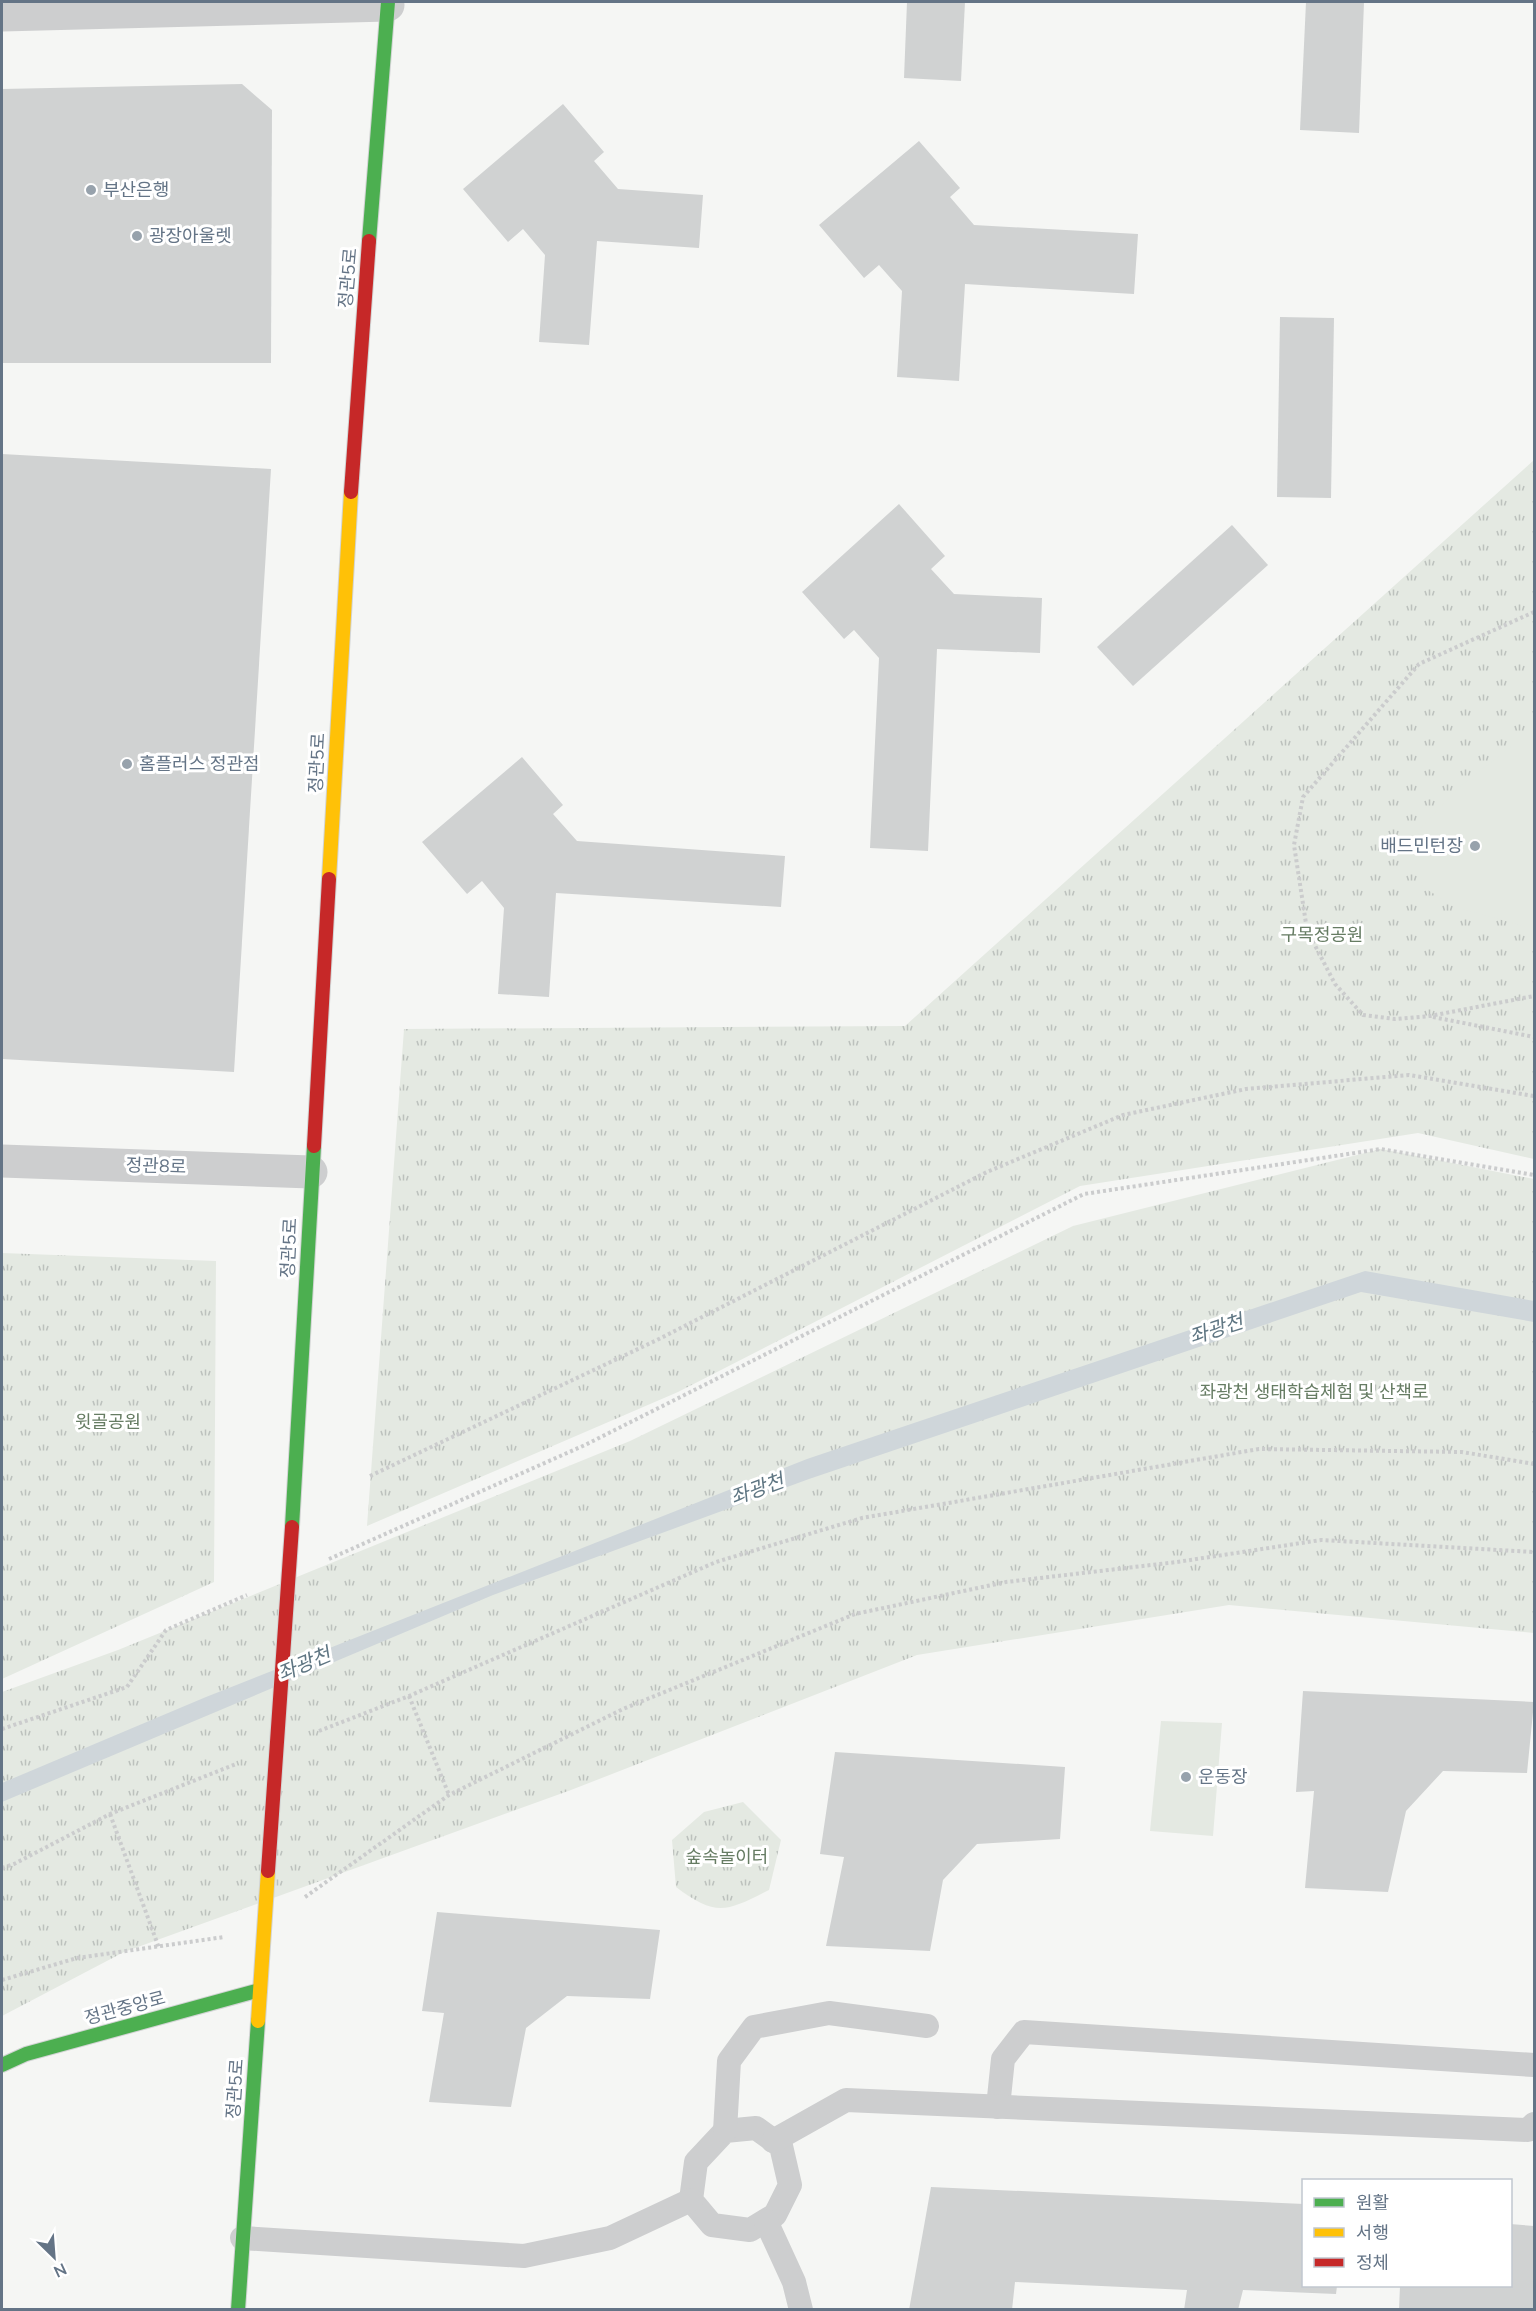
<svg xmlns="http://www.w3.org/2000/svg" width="1536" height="2311" font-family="'Nunito Sans','Noto Sans KR',sans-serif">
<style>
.grass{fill:url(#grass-tufts)}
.garden{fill:#e4e9e2}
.water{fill:#cfd6da}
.building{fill:#d0d2d2}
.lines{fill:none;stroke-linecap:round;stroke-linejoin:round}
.fast-casing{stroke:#d2d4d4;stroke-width:16}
.slow-casing{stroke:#d2d4d4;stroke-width:16}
.jam-casing{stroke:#d2d4d4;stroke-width:16}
.path{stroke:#cbcccd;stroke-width:4;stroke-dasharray:3 3;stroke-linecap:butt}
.lane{stroke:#cdcecf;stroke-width:24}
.street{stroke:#cdcecf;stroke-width:33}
.fast{stroke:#4caf50;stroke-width:14}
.slow{stroke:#ffc107;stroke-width:14}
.jam{stroke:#c62828;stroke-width:14}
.jam-bridge-casing{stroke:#d2d4d4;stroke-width:16;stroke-linecap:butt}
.jam-bridge{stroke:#c62828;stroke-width:14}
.poi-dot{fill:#97a2ac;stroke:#fff;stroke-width:2}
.labels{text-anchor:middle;stroke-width:6;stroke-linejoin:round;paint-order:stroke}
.poi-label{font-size:18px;fill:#647486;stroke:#fff;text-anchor:start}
.street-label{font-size:18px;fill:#647486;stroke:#fff}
.park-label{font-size:18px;fill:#667c63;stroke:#fff}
.water-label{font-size:20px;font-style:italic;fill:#5f7683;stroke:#fff}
</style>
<defs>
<pattern id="grass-tufts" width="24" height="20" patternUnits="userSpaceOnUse" patternTransform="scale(1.5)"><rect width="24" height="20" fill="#e4e9e2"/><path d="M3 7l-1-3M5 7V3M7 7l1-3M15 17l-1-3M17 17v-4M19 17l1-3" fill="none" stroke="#bcc1bd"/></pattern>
</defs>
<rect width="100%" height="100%" fill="#f5f6f4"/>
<g class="grass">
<polygon points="1534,460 1534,1159 1418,1133 1080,1186 678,1392 367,1526 404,1029 905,1026"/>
<polygon points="1381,1149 1534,1179 1534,1633 1229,1605 917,1655 571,1790 124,1952 2,2016 2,1692 118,1650 630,1441 1073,1226"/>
<polygon points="2,1253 216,1261 214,1582 2,1679"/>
<path d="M743,1802L781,1840L769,1890C726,1912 716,1917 676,1887L672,1840L704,1812Z"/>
</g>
<g class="garden">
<polygon points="1534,735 1534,929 1455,907 1423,887 1414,861 1419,830 1459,787 1512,746"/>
<polygon points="1161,1721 1222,1723 1213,1836 1150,1831"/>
</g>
<polygon class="water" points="1365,1271 1534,1301 1534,1322 1361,1292 809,1479 493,1595 2,1802 2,1783 206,1697 807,1459"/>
<g class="building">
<polygon points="907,2 965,2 961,81 904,78"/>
<polygon points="1306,2 1364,2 1359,133 1300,130"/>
<polygon points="242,84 272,110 271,363 2,363 2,89"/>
<polygon points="563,104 604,152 594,161 618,189 703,195 699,248 597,241 589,345 539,342 545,255 523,229 508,242 463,189"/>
<polygon points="919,141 960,188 950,197 974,225 1138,234 1134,294 965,284 959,381 897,377 902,291 879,265 864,278 819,225"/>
<polygon points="1280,317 1334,318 1331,498 1277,497"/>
<polygon points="2,454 271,469 234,1072 2,1059"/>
<polygon points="899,504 945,556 931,569 954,594 1042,598 1040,653 937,649 928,851 870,848 879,658 854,630 844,639 802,592"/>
<polygon points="1232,525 1268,565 1133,686 1097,647"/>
<polygon points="522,757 563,805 553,814 577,841 785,856 781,907 556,893 549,997 498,994 504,908 482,881 467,894 422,842"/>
<polygon points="1303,1691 1534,1702 1527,1773 1443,1771 1406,1811 1388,1892 1305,1888 1314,1791 1296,1792"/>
<polygon points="835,1752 1065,1767 1060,1839 977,1844 943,1880 930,1951 826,1946 844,1857 820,1854"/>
<polygon points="437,1912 660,1930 650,1999 567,1996 526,2028 511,2107 429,2102 444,2013 422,2011"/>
<polygon points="931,2187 1304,2204 1304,2286 1337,2286 1336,2294 1243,2290 1238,2310 1184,2310 1187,2290 1015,2282 1012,2310 909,2310"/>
<polygon points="1510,2224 1534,2226 1534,2310 1399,2310 1400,2286 1510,2286"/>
</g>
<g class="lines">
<defs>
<g id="fast">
<polyline points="369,241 388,2"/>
<polyline points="292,1527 314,1146"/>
<polyline points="2,2065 26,2054 260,1990"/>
<polyline points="238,2310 258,2021"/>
</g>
<g id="slow">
<polyline points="329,879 351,492"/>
<polyline points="258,2021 268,1871"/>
</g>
<g id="jam">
<polyline points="351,492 369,241"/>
<polyline points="314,1146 329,879"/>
</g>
</defs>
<use href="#fast" class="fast-casing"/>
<use href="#slow" class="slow-casing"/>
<use href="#jam" class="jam-casing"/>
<g class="path">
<polyline points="1534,612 1419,664 1303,797 1294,845 1307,930 1335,984 1363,1015 1395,1019 1430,1016 1534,996"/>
<polyline points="1433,1017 1534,1037"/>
<polyline points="370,1476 657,1340 987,1172 1123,1115 1246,1089 1409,1075 1534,1096"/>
<polyline points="329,1559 585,1445 1084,1194 1381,1149 1534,1175"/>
<polyline points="409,1696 449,1795"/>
<polyline points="2,1729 127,1687 166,1630 247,1595"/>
<polyline points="319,1731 409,1696 716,1562 862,1518 1259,1449 1462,1452 1534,1464"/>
<polyline points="110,1814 159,1948"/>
<polyline points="2,1868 14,1864 110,1814 236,1764"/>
<polyline points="305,1897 449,1795 623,1709 855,1614 1006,1582 1177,1562 1321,1540 1534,1552"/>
<polyline points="2,1980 77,1958 224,1937"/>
</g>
<g class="lane">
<polyline points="998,2107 1003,2059 1024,2032 1534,2065"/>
<polygon points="756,2128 781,2146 790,2185 775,2215 750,2230 712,2225 691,2200 696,2162 725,2131"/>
<polyline points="725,2131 729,2061 754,2027 829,2013 927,2026"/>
<polyline points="773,2141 846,2100 1528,2130 1534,2124"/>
<polyline points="766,2221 794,2282 801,2310"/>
<polyline points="242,2238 524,2256 610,2238 691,2200"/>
</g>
<g class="street">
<polyline points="2,15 388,5"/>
<polyline points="2,1161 311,1172"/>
</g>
<use href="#fast" class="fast"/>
<use href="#slow" class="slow"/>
<use href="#jam" class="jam"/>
<defs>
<polyline id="jam-bridge" points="268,1871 292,1527"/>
</defs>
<use href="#jam-bridge" class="jam-bridge-casing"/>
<use href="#jam-bridge" class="jam-bridge"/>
</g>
<g class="poi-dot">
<circle cx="91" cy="190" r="6"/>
<circle cx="137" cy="236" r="6"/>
<circle cx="127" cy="764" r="6"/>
<circle cx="1475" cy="846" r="6"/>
<circle cx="1186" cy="1777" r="6"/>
</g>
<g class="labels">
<g class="poi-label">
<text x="103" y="196">부산은행</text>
<text x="149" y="242">광장아울렛</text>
<text x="139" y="770">홈플러스 정관점</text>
<text x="1463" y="852" text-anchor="end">배드민턴장</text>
<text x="1198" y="1783">운동장</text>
</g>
<g class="street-label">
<text transform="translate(348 278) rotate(-85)" y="6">정관5로</text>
<text transform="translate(317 763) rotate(-87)" y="6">정관5로</text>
<text transform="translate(156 1166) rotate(2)" y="6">정관8로</text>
<text transform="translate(289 1248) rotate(-87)" y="6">정관5로</text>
<text transform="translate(125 2008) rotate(-15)" y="6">정관중앙로</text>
<text transform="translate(235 2089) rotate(-86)" y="6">정관5로</text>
</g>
<g class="park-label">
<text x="1322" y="941">구목정공원</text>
<text x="1314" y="1398">좌광천 생태학습체험 및 산책로</text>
<text x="108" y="1428">윗골공원</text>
<text x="727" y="1863">숲속놀이터</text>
</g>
<g class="water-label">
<text transform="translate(1216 1329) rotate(-18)" y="7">좌광천</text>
<text transform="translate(757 1489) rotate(-20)" y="7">좌광천</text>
<text transform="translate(304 1664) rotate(-23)" y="7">좌광천</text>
</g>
</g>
<rect width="1536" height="2311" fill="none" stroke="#647486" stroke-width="6"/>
<rect x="1302" y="2179" width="210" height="108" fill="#ffffff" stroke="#c1c7cf" stroke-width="1.5"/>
<rect x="1314" y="2198" width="30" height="9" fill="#4caf50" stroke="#c1c7cf" stroke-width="1.5"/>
<text x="1356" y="2209" font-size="18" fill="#647486">원활</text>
<rect x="1314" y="2228" width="30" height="9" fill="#ffc107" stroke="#c1c7cf" stroke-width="1.5"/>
<text x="1356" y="2239" font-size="18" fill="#647486">서행</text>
<rect x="1314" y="2258" width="30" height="9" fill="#c62828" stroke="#c1c7cf" stroke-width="1.5"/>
<text x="1356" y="2269" font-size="18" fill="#647486">정체</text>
<g transform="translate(54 2257) rotate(155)" stroke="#ffffff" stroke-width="4.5" paint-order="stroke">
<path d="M0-4.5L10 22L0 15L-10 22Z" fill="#647486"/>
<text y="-9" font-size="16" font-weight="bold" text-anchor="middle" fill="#647486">N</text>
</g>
</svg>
